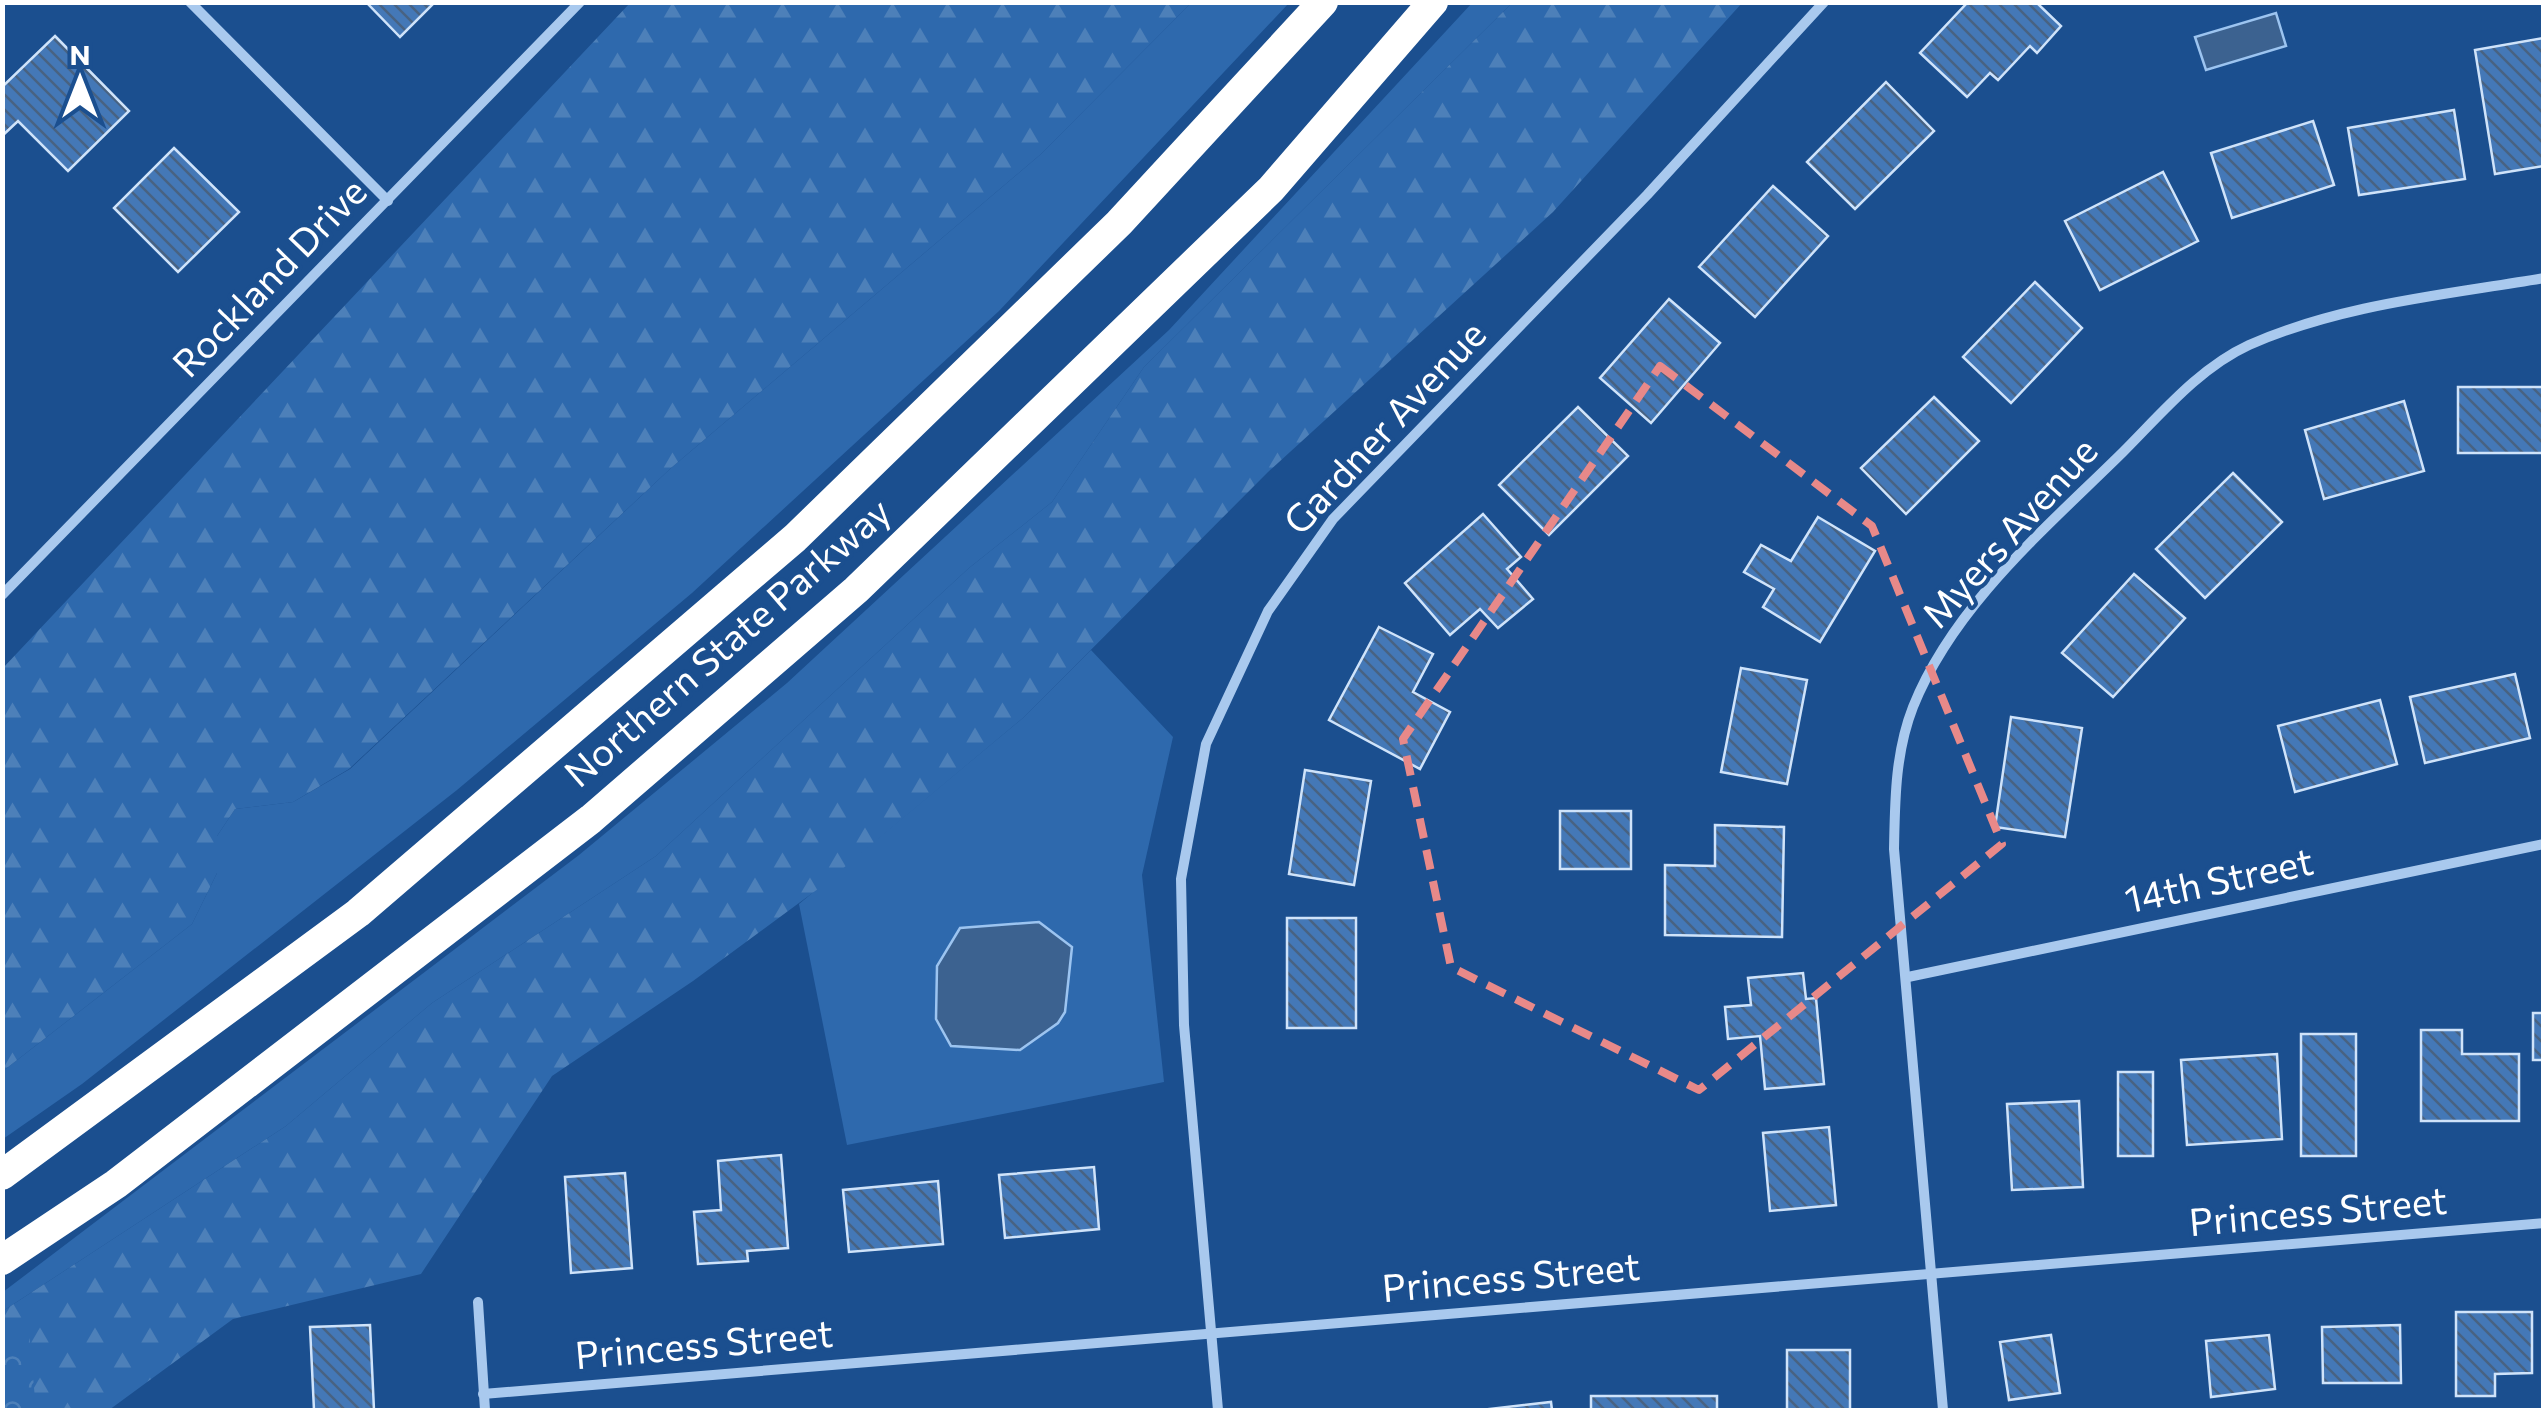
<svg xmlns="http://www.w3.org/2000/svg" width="2546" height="1413" font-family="Commissioner,sans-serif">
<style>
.grass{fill:#2e69ad}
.forest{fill:url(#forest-firs)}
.park{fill:url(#park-crowns)}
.water{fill:#3c6290;stroke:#9cc4f0;stroke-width:2.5}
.building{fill:url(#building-back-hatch);stroke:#cfe3fa;stroke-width:2.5}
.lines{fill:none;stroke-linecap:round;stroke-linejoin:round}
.street{stroke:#a9c9ee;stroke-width:10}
.highway{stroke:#fff;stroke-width:30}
.marked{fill:none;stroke:#e88989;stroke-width:8;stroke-dasharray:20 12;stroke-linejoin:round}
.labels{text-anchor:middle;stroke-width:8;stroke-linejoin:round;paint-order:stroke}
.street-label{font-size:38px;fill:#fff;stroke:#1b4f8f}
</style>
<defs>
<pattern id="forest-firs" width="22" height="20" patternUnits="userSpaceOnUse" patternTransform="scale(2.5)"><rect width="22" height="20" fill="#2e69ad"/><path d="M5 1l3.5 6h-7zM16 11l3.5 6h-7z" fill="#4d80b9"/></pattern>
<pattern id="park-crowns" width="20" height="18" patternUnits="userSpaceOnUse" patternTransform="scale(2.5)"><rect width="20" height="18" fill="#2e69ad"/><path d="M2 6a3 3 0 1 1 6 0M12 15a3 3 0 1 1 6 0" fill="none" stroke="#4d80b9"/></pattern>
<pattern id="building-back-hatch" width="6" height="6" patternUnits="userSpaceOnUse" patternTransform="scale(2.5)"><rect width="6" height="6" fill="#4478b7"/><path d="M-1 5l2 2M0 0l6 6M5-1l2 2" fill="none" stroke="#486282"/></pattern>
</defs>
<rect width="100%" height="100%" fill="#1b4f8f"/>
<g class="grass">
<polygon points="1191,3 1289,3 999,311 692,593 457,790 82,1084 3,1139 3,1071 192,924 217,873 217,836 235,809 293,802 350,769 671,468 1041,154"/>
<polygon points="1472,3 1512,3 1144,367 1052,502 969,568 656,856 432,1003 286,1126 3,1311 3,1292 579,855 787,683 1169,330"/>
<polygon points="1091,650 1173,737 1142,875 1164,1082 847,1145 799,904 1024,717"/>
</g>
<g class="forest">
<polygon points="630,3 1191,3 1041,154 671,468 349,769 293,802 235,809 217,836 217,873 192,924 3,1071 3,668"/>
<polygon points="1512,3 1742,3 1553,212 1268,472 1024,717 822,886 693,981 552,1076 421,1274 233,1319 109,1410 3,1410 3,1311 286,1126 432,1003 656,856 969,568 1052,502 1144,367"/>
</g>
<polygon class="park" points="29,1332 36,1410 3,1410 3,1350"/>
<g class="water">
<polygon points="2276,13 2286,46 2206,70 2195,37"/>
<polygon points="1039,922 1072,947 1065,1012 1058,1023 1020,1050 951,1046 936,1019 937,966 960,928"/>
</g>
<g class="building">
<polygon points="366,2 435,2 400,37"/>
<polygon points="1968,2 2036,2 2061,26 2037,53 2030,46 1998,80 1990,73 1967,97 1920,53"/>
<polygon points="55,36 129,111 68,171 18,121 2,136 2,87"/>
<polygon points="2543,38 2544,166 2495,174 2475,50"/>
<polygon points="1886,82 1934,131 1855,209 1807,162"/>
<polygon points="2454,110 2465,179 2359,195 2348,128"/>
<polygon points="2313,121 2334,185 2232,218 2211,153"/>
<polygon points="174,148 239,212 178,272 114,208"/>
<polygon points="2163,172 2198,241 2100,290 2065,221"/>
<polygon points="1773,186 1828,236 1755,317 1699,267"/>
<polygon points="2035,282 2082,328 2011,403 1963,357"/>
<polygon points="1669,299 1720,343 1651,423 1600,378"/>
<rect x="2458" y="387" width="86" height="66"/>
<polygon points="1934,397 1979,441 1906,514 1861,468"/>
<polygon points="2404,401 2424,471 2324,499 2305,430"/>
<polygon points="1578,407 1628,456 1549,535 1499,485"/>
<polygon points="2233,473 2282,522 2205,598 2156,549"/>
<polygon points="1483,514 1521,557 1507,569 1533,599 1498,628 1480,609 1450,635 1405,583"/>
<polygon points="1818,517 1875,551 1820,642 1763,607 1774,589 1744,572 1761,545 1791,561"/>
<polygon points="2134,574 2185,618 2113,697 2062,653"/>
<polygon points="1379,627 1433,654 1413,692 1450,712 1420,769 1329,720"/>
<polygon points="1741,668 1807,680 1787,784 1721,772"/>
<polygon points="2515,674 2530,738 2425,763 2410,697"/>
<polygon points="2380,700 2397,764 2295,792 2278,726"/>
<polygon points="2011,717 2082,728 2065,837 1995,827"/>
<polygon points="1305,770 1371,781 1354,885 1289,874"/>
<rect x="1560" y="811" width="71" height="58"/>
<polygon points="1715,825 1784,827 1782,937 1665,935 1665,865 1715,866"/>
<rect x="1287" y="918" width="69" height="110"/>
<polygon points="1803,973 1806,999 1816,998 1824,1084 1765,1089 1760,1036 1728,1039 1725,1007 1751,1005 1748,978"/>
<rect x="2533" y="1013" width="11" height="47"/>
<polygon points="2421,1030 2462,1030 2462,1054 2519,1054 2519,1121 2421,1121"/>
<rect x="2301" y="1034" width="55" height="122"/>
<polygon points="2277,1054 2282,1139 2187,1145 2181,1060"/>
<rect x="2118" y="1072" width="35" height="84"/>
<polygon points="2079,1101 2083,1187 2012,1190 2007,1104"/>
<polygon points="1829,1127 1836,1205 1770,1211 1763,1133"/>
<polygon points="781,1155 788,1248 747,1251 748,1261 698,1264 694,1212 721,1210 718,1161"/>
<polygon points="1094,1167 1099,1229 1005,1238 999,1175"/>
<polygon points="625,1173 632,1268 571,1273 565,1177"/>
<polygon points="938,1181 943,1244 849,1252 843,1190"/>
<polygon points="2456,1312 2532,1312 2532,1373 2495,1374 2495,1396 2456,1396"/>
<polygon points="370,1325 374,1410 314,1410 310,1327"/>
<polygon points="2400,1325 2401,1383 2323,1383 2322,1327"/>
<polygon points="2051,1335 2060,1393 2009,1400 2000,1342"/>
<polygon points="2269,1335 2275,1389 2211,1397 2206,1341"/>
<rect x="1787" y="1350" width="63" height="60"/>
<rect x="1591" y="1396" width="126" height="14"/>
<polygon points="1551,1402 1552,1410 1481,1410"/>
</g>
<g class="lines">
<g class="street">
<polyline points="190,2 388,201"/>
<polyline points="2,595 580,2"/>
<polyline points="1908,977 2544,844"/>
<polyline points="478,1302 485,1410"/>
<polyline points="483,1394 2544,1223"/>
<polyline points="1218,1410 1184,1025 1181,879 1206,744 1268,611 1333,519 1647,195 1824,2"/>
<path d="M1943,1410L1894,849C1895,801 1895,753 1913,707C1954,605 2046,528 2123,452C2161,414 2199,368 2249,345C2342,304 2445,295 2544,278"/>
</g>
<g class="highway">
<polyline points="2,1175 358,913 795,538 1119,223 1323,2"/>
<polyline points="2,1260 116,1184 591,819 856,590 1271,189 1433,2"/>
</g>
</g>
<path class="marked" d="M1660,366L1872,526L2002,844L1699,1090L1451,967L1403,739Z"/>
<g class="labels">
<g class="street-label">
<text transform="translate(270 278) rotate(-46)" y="13">Rockland Drive</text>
<text transform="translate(1385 428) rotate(-47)" y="13">Gardner Avenue</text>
<text transform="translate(2010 533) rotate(-48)" y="13">Myers Avenue</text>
<text transform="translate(728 643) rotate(-41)" y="13">Northern State Parkway</text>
<text transform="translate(2219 881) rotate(-12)" y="13">14th Street</text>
<text transform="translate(2318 1212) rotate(-5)" y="13">Princess Street</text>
<text transform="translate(1511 1278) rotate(-5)" y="13">Princess Street</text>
<text transform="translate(704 1345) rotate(-5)" y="13">Princess Street</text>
</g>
</g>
<rect width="2546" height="1413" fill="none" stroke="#ffffff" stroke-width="10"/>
<g transform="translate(80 80)" stroke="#1b4f8f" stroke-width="8" paint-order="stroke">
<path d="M0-8L18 38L0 25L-18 38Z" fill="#ffffff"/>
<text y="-15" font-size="28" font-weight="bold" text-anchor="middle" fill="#ffffff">N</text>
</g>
</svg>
